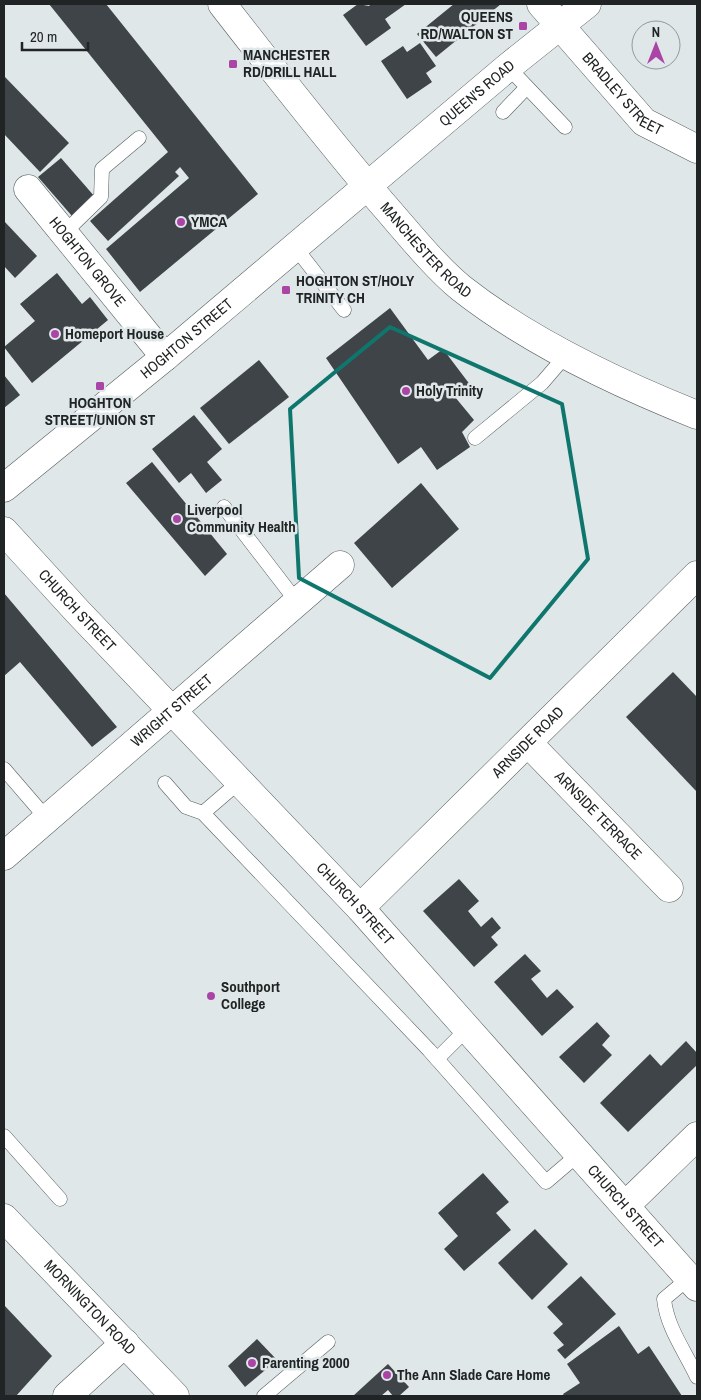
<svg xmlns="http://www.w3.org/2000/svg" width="701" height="1400" font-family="'Archivo Narrow',sans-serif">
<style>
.building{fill:#3e4447}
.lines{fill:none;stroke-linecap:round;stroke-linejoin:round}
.lane-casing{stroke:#575e5f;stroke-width:15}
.street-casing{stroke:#575e5f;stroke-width:29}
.secondary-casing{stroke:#575e5f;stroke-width:29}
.lane{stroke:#fff;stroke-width:14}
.street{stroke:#fff;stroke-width:28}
.secondary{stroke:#fff;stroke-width:28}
.marked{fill:none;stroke:#0f766e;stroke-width:4;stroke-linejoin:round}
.poi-dot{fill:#aa44a7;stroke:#dfe7e8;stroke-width:2}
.labels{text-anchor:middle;stroke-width:5;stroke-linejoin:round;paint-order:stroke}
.poi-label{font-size:15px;font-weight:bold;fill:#202424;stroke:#dfe7e8;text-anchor:start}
.street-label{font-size:15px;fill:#202424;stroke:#dfe7e8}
</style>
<rect width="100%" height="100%" fill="#dfe7e8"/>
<g class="building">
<polygon points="49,4 106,4 258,194 140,292 106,249 189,178 180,167 175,172 179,176 108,241 90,221 168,152"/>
<polygon points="358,4 369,6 371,4 406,4 385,19 391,28 366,46 343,15"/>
<polygon points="454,4 501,4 436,57 417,34"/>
<polygon points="420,43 436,66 426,73 432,82 407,99 381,61 403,46 407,52"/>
<polygon points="4,76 69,143 40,172 4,134"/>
<polygon points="61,158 95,197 72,216 38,177"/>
<polygon points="4,221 37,256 15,278 4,266"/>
<polygon points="57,273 82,304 90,297 108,320 32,383 4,347 35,321 20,304"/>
<polygon points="390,308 428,360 443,349 471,386 455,397 474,420 462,432 470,447 437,470 421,447 398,464 326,358"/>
<polygon points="259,360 289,397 229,444 200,408"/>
<polygon points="4,375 20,395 4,408"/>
<polygon points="194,415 222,449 207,462 222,480 206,493 191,473 179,483 152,449"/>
<polygon points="152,462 227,554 205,576 126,483"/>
<polygon points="421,483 459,529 392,588 354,543"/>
<polygon points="4,593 117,727 92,747 20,662 4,676"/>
<polygon points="673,672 697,697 697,792 626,717"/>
<polygon points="459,879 479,901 468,911 481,927 492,917 501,928 491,937 498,945 474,967 423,911"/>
<polygon points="525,954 541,971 531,979 547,998 557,989 574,1007 542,1036 494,982"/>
<polygon points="597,1022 610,1036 602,1045 612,1055 584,1083 559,1057"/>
<polygon points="686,1041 697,1053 697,1065 628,1132 600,1103 650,1054 661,1066"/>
<polygon points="483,1173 509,1202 496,1213 511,1230 464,1271 444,1249 458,1236 438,1213"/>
<polygon points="535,1229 568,1264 532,1300 498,1263"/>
<polygon points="581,1276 616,1314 565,1359 557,1350 564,1345 553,1333 563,1324 547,1307"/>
<polygon points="4,1305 52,1356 16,1396 4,1395"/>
<polygon points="619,1326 638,1354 649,1346 682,1396 564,1396 563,1394 580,1383 567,1364"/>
<polygon points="257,1339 277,1360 245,1387 228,1366"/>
<polygon points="388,1364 409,1387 399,1396 393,1396 388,1390 381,1396 353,1396"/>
</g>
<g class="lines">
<defs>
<g id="lane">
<polyline points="508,67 565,127"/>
<polyline points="503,112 526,88"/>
<polyline points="64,233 101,197 102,169 139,138"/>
<polyline points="295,247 344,310"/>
<polyline points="475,438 542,383 567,354"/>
<polyline points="224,507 297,602"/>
<polyline points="4,769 48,820"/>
<polyline points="165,783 186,807 203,813 429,1050 546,1182 580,1153"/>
<polyline points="203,813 239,782"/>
<polyline points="437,1059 467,1029"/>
<polyline points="4,1136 60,1199"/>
<path d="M689,1278L664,1299C667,1328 685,1351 697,1377"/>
<polyline points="264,1396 328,1342"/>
</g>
<g id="street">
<path id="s1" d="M541,4L644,122L697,149"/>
<path id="s2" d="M28,189L165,357"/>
<path id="s3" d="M528,743L669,888"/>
<path id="s4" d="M4,856L340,565"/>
<path id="s5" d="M360,908L697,575"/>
<polyline points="626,1205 697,1136"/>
<path id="s6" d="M4,1218L175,1396"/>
<polyline points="67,1396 125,1343"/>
</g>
<g id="secondary">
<path id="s7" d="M222,4C274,71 326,137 381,202C404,228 434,266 461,288C527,340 619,384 697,415"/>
<path id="s8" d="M4,488L165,357L508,67L587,4"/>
<path id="s9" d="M4,531L78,612L360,908L697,1287"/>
</g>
</defs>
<use href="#lane" class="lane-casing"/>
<use href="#street" class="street-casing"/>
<use href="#secondary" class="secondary-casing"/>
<use href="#lane" class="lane"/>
<use href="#street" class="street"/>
<use href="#secondary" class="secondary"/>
</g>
<path class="marked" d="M390,327L562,404L588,559L490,678L299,578L290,409Z"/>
<g class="poi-dot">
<rect x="518" y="21" width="10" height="10" rx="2.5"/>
<rect x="228" y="59" width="10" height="10" rx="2.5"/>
<circle cx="181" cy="222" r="5"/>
<rect x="281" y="285" width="10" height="10" rx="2.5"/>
<circle cx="55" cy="334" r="5"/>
<rect x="95" y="381" width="10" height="10" rx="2.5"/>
<circle cx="406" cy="391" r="5"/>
<circle cx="177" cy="519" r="5"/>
<circle cx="211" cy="996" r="5"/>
<circle cx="252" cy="1363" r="5"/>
<circle cx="387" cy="1375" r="5"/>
</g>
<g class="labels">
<g class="poi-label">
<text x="513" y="22" text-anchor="end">QUEENS<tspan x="513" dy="17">RD/WALTON ST</tspan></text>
<text x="243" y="60">MANCHESTER<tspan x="243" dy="17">RD/DRILL HALL</tspan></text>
<text x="191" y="227">YMCA</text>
<text x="296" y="286">HOGHTON ST/HOLY<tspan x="296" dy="17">TRINITY CH</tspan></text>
<text x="65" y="339">Homeport House</text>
<text x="416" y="396">Holy Trinity</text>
<text x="100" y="408" text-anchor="middle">HOGHTON<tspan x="100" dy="17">STREET/UNION ST</tspan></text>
<text x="187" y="515">Liverpool<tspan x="187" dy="17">Community Health</tspan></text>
<text x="221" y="992">Southport<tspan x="221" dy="17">College</tspan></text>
<text x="262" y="1368">Parenting 2000</text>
<text x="397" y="1380">The Ann Slade Care Home</text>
</g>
<g class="street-label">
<text dy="5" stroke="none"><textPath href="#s1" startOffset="122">BRADLEY STREET</textPath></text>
<text dy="5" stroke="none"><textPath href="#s8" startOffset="616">QUEEN'S ROAD</textPath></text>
<text dy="5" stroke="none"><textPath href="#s7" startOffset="320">MANCHESTER ROAD</textPath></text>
<text dy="5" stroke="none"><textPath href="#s2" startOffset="94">HOGHTON GROVE</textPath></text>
<text dy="5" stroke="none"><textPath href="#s8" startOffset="236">HOGHTON STREET</textPath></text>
<text dy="5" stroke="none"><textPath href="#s9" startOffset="108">CHURCH STREET</textPath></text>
<text dy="5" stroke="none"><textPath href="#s4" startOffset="222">WRIGHT STREET</textPath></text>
<text dy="5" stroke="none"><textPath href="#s5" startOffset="236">ARNSIDE ROAD</textPath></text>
<text dy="5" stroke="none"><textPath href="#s3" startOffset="101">ARNSIDE TERRACE</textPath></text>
<text dy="5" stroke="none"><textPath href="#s9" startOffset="512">CHURCH STREET</textPath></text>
<text dy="5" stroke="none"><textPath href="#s9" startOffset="918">CHURCH STREET</textPath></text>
<text dy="5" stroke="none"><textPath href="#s6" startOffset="124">MORNINGTON ROAD</textPath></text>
</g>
</g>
<rect width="701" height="1400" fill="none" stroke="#202424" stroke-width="10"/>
<g transform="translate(656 45)"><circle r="24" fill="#dfe7e8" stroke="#93999a"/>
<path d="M0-4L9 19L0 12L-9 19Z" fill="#aa44a7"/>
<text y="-8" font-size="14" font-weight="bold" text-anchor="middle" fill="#202424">N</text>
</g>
<path d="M22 42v8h66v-8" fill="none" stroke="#202424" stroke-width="2.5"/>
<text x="30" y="42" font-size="15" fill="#202424" stroke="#dfe7e8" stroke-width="4" paint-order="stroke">20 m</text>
</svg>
